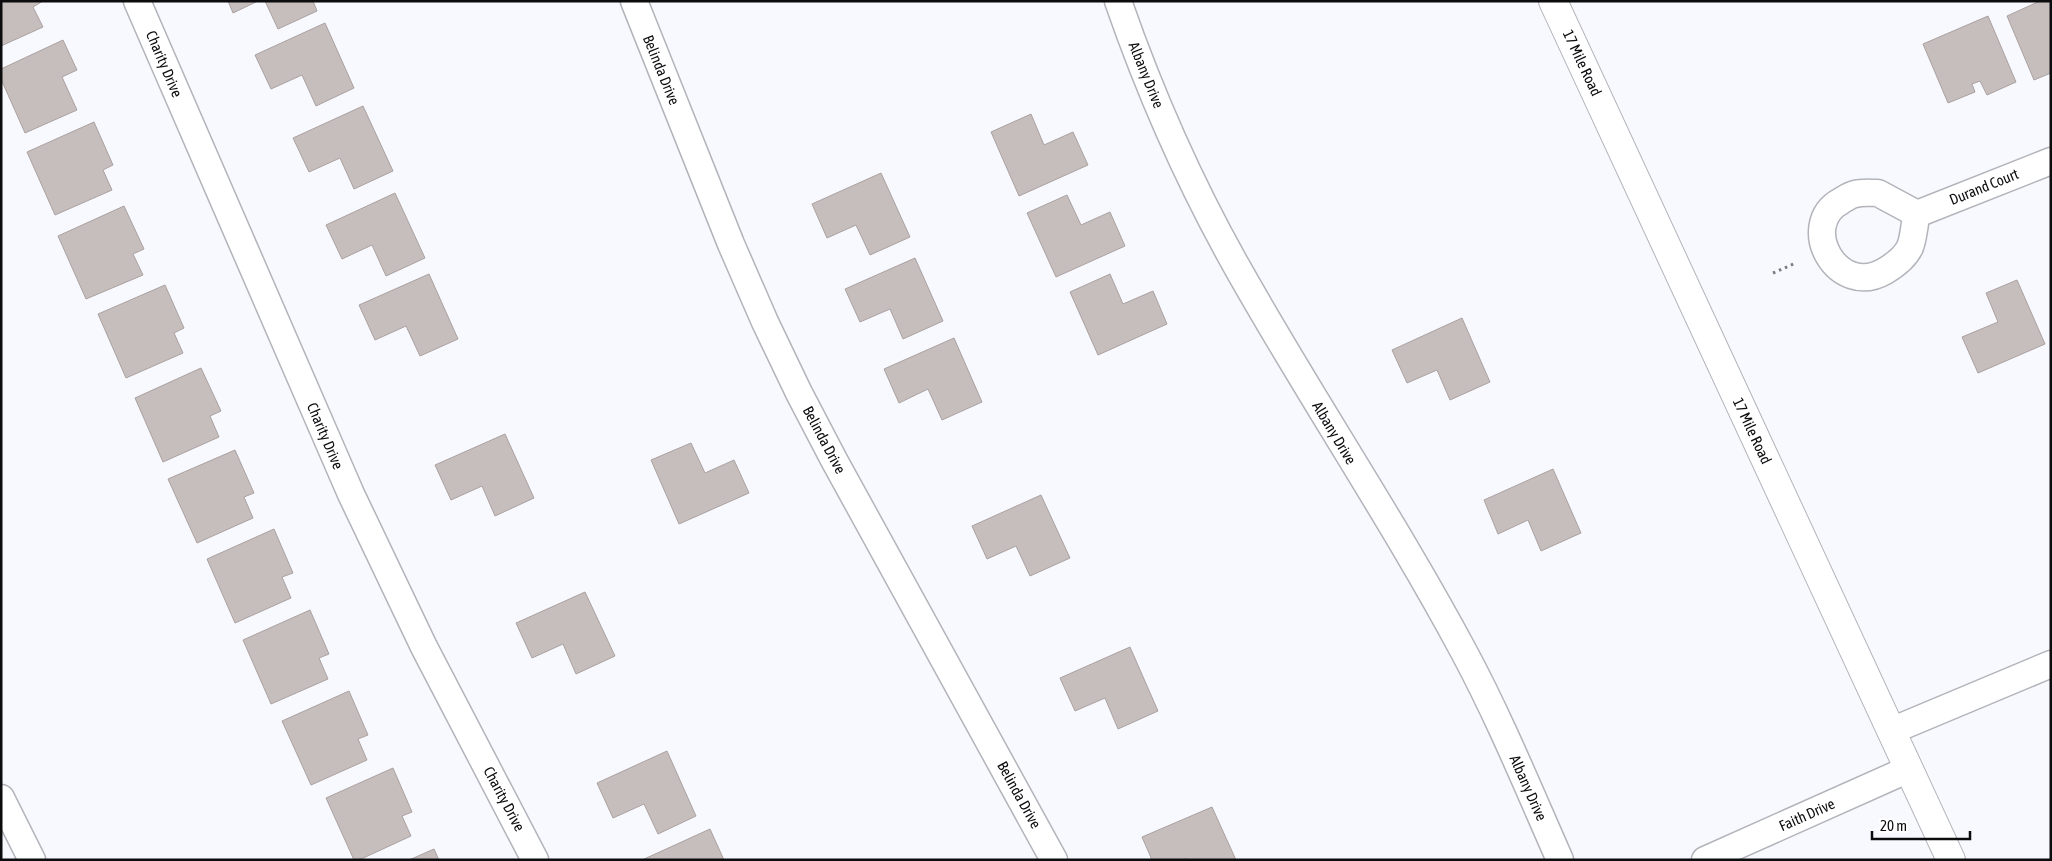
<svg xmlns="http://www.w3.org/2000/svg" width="2052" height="861" font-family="'Asap Condensed',sans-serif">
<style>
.building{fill:#c6bebd;stroke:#aaa1a0}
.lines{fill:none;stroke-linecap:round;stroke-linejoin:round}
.minor-casing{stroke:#b3b4bb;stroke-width:29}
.secondary-casing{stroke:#b3b4bb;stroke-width:30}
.path{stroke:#7b7b80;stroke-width:3;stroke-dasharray:2.5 4;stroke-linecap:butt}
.minor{stroke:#fff;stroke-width:26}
.secondary{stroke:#fff;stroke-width:28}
.labels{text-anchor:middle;stroke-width:5;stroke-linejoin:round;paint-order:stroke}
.street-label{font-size:15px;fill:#0c0c0f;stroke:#fff}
</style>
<rect width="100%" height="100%" fill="#f8f9ff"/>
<g class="building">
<polygon points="1,1 43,1 33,7 43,27 1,46"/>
<polygon points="228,1 258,1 233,13"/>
<polygon points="265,1 313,1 317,11 278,29"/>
<polygon points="2040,1 2051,1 2051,73 2034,80 2007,16"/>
<polygon points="1988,16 2016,82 1987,95 1980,81 1972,84 1975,92 1948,103 1923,44"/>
<polygon points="325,23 354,88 316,106 302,75 271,89 255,55"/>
<polygon points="63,40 77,70 62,77 77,110 25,133 1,79 1,69"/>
<polygon points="363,106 393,171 354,189 340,158 309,172 293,138"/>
<polygon points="1031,114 1044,145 1073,132 1088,165 1019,196 991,132"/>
<polygon points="94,122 113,165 103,170 112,190 55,215 27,152"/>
<polygon points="881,173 910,237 870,255 856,225 827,238 812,204"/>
<polygon points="395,193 425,258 386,276 372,245 342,259 326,225"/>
<polygon points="1067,195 1081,225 1110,212 1125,246 1056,277 1027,213"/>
<polygon points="124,206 144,249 133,254 143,275 86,299 58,236"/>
<polygon points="915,258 943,321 903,339 890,309 860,322 845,289"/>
<polygon points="429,274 458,339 420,356 406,326 375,340 359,305"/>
<polygon points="1110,274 1123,304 1153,291 1167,324 1098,355 1070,292"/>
<polygon points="2017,280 2045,344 1978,373 1962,337 1998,322 1986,293"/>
<polygon points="165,285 184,328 174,333 183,353 126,378 98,314"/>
<polygon points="1462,318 1490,382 1450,400 1437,370 1407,383 1392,350"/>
<polygon points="954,338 982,402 942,420 928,389 899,403 884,369"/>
<polygon points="201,368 221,411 210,416 219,437 163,462 135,398"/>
<polygon points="505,434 534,498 495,516 482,486 451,500 435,465"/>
<polygon points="691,443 705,473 734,460 749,493 679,524 651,460"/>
<polygon points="235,450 254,493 244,497 253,518 197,543 168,479"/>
<polygon points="1553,469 1581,533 1541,551 1528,520 1498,534 1484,500"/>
<polygon points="1041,495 1070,558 1030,576 1016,546 987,559 972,526"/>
<polygon points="274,529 293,573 282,577 291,598 235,623 207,559"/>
<polygon points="585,592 615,656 576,674 563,644 532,658 516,623"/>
<polygon points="310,610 329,654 319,658 328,679 271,704 243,640"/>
<polygon points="1130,647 1158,711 1118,729 1105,698 1075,711 1060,678"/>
<polygon points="349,691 368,735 358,739 367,760 311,785 282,721"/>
<polygon points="667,751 696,816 658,834 644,804 613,818 597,783"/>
<polygon points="393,768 412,812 402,816 411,836 359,860 354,860 326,798"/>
<polygon points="1212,807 1236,860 1187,860 1186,858 1182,860 1152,860 1142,837"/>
<polygon points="710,829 724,860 642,860"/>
<polygon points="434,849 439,860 409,860"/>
</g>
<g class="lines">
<defs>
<g id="minor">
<polyline points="137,1 351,494 424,647 535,860"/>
<polyline points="634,1 731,244 765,322 799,393 834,460 1054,860"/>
<path d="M1118,1C1150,93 1189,182 1237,267C1310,397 1394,521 1464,652C1500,719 1529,790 1560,860"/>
<path d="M1878,193L1917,214C1914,224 1914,237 1910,247C1905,258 1895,265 1885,271C1837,299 1797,225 1841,201C1846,198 1850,195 1855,194C1862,192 1871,193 1878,193Z"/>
<polyline points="1917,214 2051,161"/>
<polyline points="1891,731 2051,664"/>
<polyline points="1,798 32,860"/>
<polyline points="1705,860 1909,769"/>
</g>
<polyline id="secondary" points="1553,1 1951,860"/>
</defs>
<use href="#minor" class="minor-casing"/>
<use href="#secondary" class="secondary-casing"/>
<polyline class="path" points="1773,273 1796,263"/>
<use href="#minor" class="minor"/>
<use href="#secondary" class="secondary"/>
</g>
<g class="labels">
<g class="street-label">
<text transform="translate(1582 63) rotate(65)" y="5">17 Mile Road</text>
<text transform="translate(164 64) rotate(67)" y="5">Charity Drive</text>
<text transform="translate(661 70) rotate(68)" y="5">Belinda Drive</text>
<text transform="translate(1146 75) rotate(68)" y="5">Albany Drive</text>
<text transform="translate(1984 187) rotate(-22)" y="5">Durand Court</text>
<text transform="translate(1752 431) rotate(65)" y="5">17 Mile Road</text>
<text transform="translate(1334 433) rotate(59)" y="5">Albany Drive</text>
<text transform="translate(325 436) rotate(67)" y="5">Charity Drive</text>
<text transform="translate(824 440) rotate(62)" y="5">Belinda Drive</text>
<text transform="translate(1528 788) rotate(66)" y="5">Albany Drive</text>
<text transform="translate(1019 795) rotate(61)" y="5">Belinda Drive</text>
<text transform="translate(504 799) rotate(62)" y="5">Charity Drive</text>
<text transform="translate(1807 815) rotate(-24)" y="5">Faith Drive</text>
</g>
</g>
<rect width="2052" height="861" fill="none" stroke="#0c0c0f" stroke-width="5"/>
<path d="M1872 831v8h98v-8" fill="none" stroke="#0c0c0f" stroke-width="2.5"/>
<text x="1880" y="831" font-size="15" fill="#0c0c0f" stroke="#ffffff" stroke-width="4" paint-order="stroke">20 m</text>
</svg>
